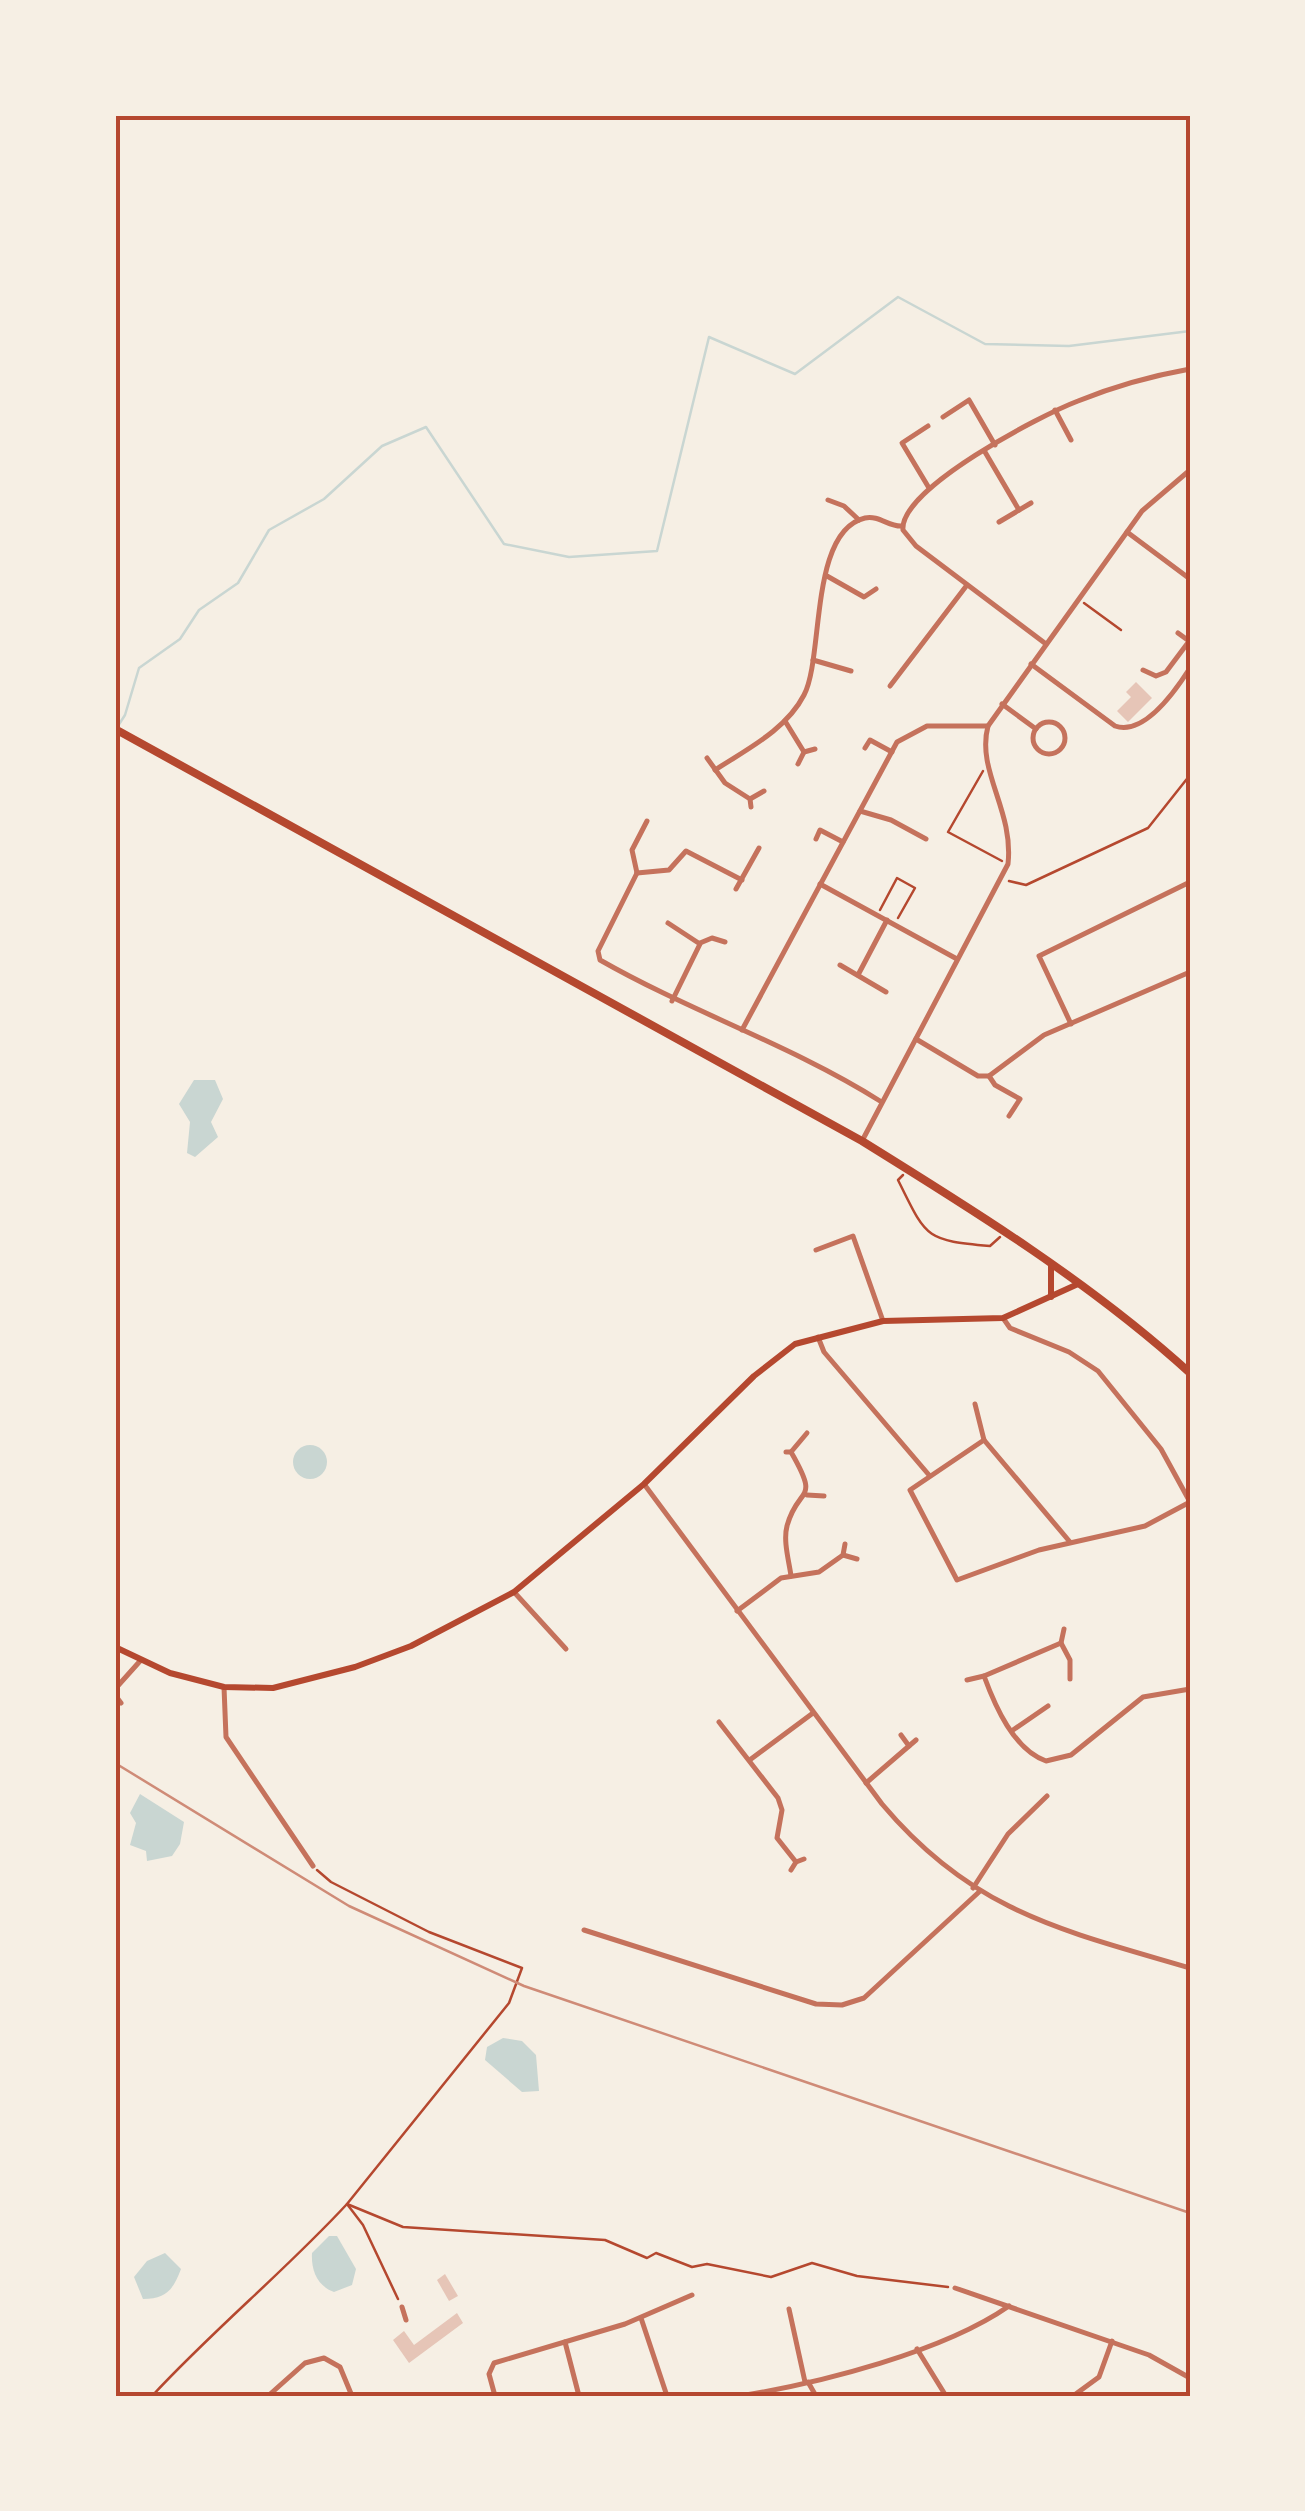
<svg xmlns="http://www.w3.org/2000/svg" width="1305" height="2511" font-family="'Crimson Pro',serif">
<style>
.water{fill:#c9d6d2}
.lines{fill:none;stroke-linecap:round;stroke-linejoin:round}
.stream{stroke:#c9d6d2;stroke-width:2.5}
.building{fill:#e6c5b7}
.path{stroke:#b5482f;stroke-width:2.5}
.minor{stroke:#c5725c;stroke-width:5}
.secondary{stroke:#b5482f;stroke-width:6}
.primary{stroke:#b5482f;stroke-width:8}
.rail{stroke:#cf8b77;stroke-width:2.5}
.neatline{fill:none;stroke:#b5482f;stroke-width:4}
</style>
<rect width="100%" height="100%" fill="#f6efe4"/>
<g class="water">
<polygon points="194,1080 215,1080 223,1099 211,1122 218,1137 195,1157 187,1153 190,1122 179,1104"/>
<circle cx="310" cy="1462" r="17"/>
<polygon points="140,1794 184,1822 180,1844 172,1856 147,1861 146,1851 130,1845 136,1823 130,1813"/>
<polygon points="503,2038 522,2041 536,2055 539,2091 522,2092 485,2060 487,2047"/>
<path d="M329,2236H337L356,2269L352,2285L334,2292C317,2286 311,2270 312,2253Z"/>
<path d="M165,2253L181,2269C173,2290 166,2299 143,2299L134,2277L147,2261Z"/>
</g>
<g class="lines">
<polyline class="stream" points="116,729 125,715 139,668 180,639 199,610 238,583 269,530 324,499 382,446 426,427 504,544 569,557 657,551 709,337 795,374 898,297 985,344 1069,346 1190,331"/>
</g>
<g class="building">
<polygon points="1136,682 1152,698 1128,722 1117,711 1131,697 1126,692"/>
<polygon points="445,2274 458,2296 449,2301 437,2280"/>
<polygon points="457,2313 463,2323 409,2363 393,2340 404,2331 414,2345"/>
</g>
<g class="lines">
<g class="path">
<polyline points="1084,603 1121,630"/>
<polyline points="983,771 948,832 1002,861"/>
<polyline points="1009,881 1026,885 1148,828 1190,775"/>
<polyline points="880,910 897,878 915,888 898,918"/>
<path d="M903,1175L898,1180C927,1239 925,1240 990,1246L1000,1237"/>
<polyline points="317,1870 331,1882 429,1932 522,1968 509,2003 347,2204 363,2225 398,2299"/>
<path d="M152,2396C214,2329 285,2271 347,2204L403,2227L605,2240L647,2258L656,2253L692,2267L707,2264L771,2277L812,2263L857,2276L948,2287"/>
</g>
<g class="minor">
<polyline points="1055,410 1071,440"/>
<polyline points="943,417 969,400 995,445"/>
<polyline points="928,426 902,443 929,488"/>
<polyline points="985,452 1019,510"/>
<polyline points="828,500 844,506 859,520"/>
<polyline points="999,522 1031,503"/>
<polyline points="1127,532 1190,579"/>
<polyline points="827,576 864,597 876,589"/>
<polyline points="1178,633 1189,641"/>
<path d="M1046,644L916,546L903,530C899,489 1041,415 1078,401C1115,386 1151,376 1190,369"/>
<polyline points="813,660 851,671"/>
<path d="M1031,664L1115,726C1144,736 1176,690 1190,668"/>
<polyline points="1143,670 1156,676 1166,672 1190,640"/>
<polyline points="890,686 967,585"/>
<polyline points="1002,704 1036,729"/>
<polyline points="785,721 804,752 815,749"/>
<circle cx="1049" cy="738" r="16"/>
<polyline points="865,748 870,740 892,752"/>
<polyline points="707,758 725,783 750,799 751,807"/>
<polyline points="798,764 804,752"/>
<path d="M715,770C747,749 786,730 804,695C824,658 809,531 865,518C879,515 889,527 902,526"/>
<polyline points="750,799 764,791"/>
<polyline points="860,811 891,820 926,839"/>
<polyline points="816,839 820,830 843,842"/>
<path d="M637,873L598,951L600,960C691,1012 791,1045 880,1101"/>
<polyline points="637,873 669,870 686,851 742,880"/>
<polyline points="637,873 632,850 647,821"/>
<polyline points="820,884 957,959"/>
<polyline points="736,889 759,848"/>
<polyline points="668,923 700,944 672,1001"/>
<polyline points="700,943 712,938 725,942"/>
<polyline points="840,965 886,992"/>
<polyline points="858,975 887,920"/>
<polyline points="1071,1024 1039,956 1190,882"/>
<polyline points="742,1030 897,742 927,726 988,726"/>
<polyline points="916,1039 978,1076 989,1076 1044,1035 1190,972"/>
<polyline points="989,1076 995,1085 1020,1099 1009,1116"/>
<path d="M862,1141L1008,864C1014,810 976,771 988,726L1142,511L1190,470"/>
<polyline points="816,1250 853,1236 883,1321"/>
<polyline points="1003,1318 1010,1328 1069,1352 1098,1371 1161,1449 1190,1502"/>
<polyline points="818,1337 824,1352 929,1475"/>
<polyline points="975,1404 984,1440 1070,1542"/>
<polyline points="984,1440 910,1490 957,1580 1039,1550 1145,1526 1190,1502"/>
<path d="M786,1452H791C821,1504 798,1485 787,1526C783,1541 789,1561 791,1576"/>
<polyline points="791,1452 807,1433"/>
<path d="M644,1484L882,1804C973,1912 1061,1930 1190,1968"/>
<polyline points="807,1495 824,1496"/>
<polyline points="843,1555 857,1559"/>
<polyline points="514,1592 566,1649"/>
<polyline points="737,1611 781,1578 819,1572 843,1555 845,1544"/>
<polyline points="1061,1643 1064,1629"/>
<path d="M1070,1679V1660L1061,1643L984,1676C995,1706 1014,1750 1046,1761L1071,1755L1143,1697L1190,1689"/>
<polyline points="967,1680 984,1676"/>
<polyline points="224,1687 226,1737 313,1866"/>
<polyline points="115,1689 141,1660"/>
<polyline points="115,1695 121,1703"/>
<polyline points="719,1722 778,1798 782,1810 777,1838 796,1862 804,1859"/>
<polyline points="1013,1730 1048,1706"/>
<polyline points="901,1735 909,1746"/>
<polyline points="751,1759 813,1713"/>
<polyline points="866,1783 916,1740"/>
<polyline points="791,1870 796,1862"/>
<polyline points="973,1888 1008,1834 1047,1796"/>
<polyline points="584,1930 816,2004 842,2005 864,1998 979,1892"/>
<polyline points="955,2288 1149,2355 1190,2378"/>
<polyline points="402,2307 406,2320"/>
<polyline points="789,2309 805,2382"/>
<polyline points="641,2318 667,2396"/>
<polyline points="565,2342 579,2396"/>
<polyline points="917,2349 946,2396"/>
<polyline points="808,2382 816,2396"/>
<polyline points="268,2396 305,2363 324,2358 340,2367 352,2396"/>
<polyline points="495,2396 489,2374 494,2363 625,2324 692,2295"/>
<path d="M740,2396C820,2383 943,2352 1009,2306"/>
<polyline points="1073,2396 1099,2377 1112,2341"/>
</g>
<g class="secondary">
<polyline points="1051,1297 1051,1265"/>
<polyline points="115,1647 170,1673 224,1687 273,1688 355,1667 411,1646 514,1592 644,1484 754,1376 795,1344 883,1321 1003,1318 1078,1284"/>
</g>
<path class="primary" d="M115,729L862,1141C975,1211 1091,1283 1190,1373"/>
<polyline class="rail" points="115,1763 349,1906 524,1986 1190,2213"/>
</g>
<rect width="1305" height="2511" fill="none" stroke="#f6efe4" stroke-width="235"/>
<rect x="118" y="118" width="1070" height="2276" class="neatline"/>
</svg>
